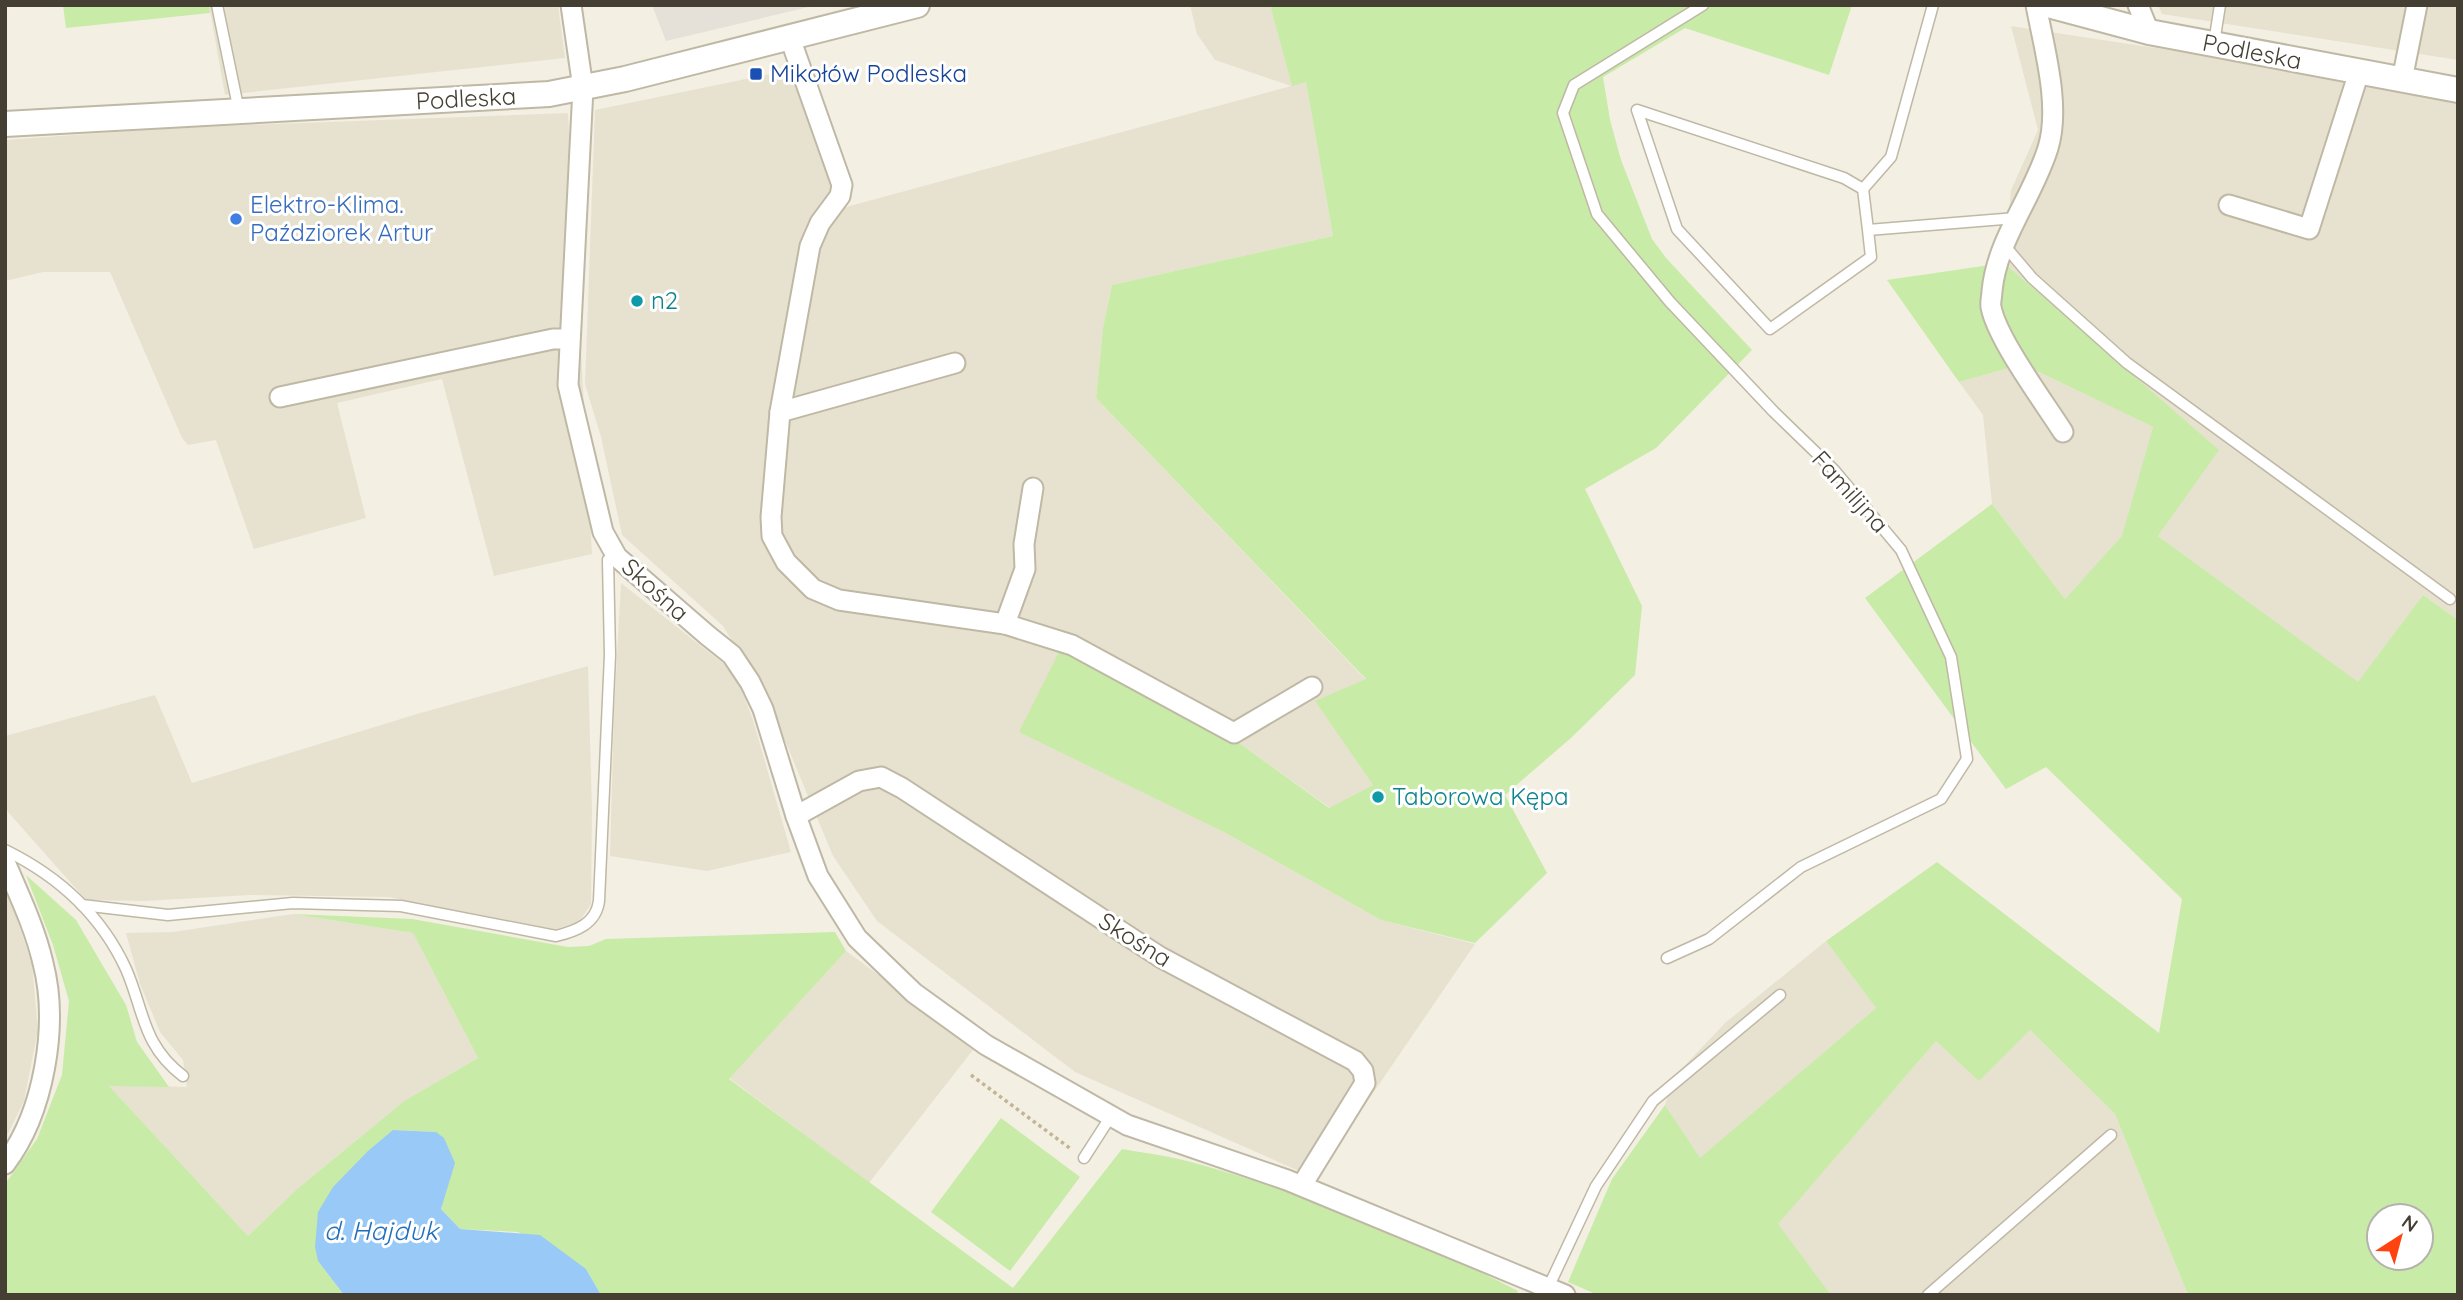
<svg xmlns="http://www.w3.org/2000/svg" width="2463" height="1300" font-family="Quicksand,sans-serif">
<style>
.residential{fill:#e7e2d0}
.industrial{fill:#e5e0d8}
.green{fill:#c8eba7;fill-rule:evenodd}
.water{fill:#99c9f6}
.lines{fill:none;stroke-linecap:round;stroke-linejoin:round}
.service-casing{stroke:#bfb8a5;stroke-width:13}
.minor-casing{stroke:#bfb8a5;stroke-width:23}
.tertiary-casing{stroke:#bfb8a5;stroke-width:28}
.path{stroke:#c2b595;stroke-width:3.5;stroke-dasharray:3.5 3.5;stroke-linecap:butt}
.service{stroke:#fff;stroke-width:10}
.minor{stroke:#fff;stroke-width:19}
.tertiary{stroke:#fff;stroke-width:24}
.transit-dot{fill:#1a4fb4;stroke:#fff;stroke-width:2.5}
.shop-dot{fill:#3f7fe0;stroke:#fff;stroke-width:2.5}
.culture-dot{fill:#0f9aa8;stroke:#fff;stroke-width:2.5}
.labels{text-anchor:middle;stroke-width:6;stroke-linejoin:round;paint-order:stroke}
.street-label{font-size:24px;fill:#453f33;stroke:#fff}
.transit-label{font-size:24px;fill:#164399;stroke:#fff;text-anchor:start}
.shop-label{font-size:24px;fill:#366cbe;stroke:#fff;text-anchor:start}
.culture-label{font-size:24px;fill:#0d838f;stroke:#fff;text-anchor:start}
.water-label{font-size:26px;font-style:italic;fill:#246fb9;stroke:#fff}
</style>
<rect width="100%" height="100%" fill="#f3efe3"/>
<g class="residential">
<polygon points="209,5 558,5 565,58 225,95"/>
<polygon points="1190,5 1270,5 1292,85 1306,82 1333,236 1112,285 1103,328 1096,398 1366,680 1316,702 1373,785 1330,808 1235,740 1222,831 1381,920 1475,944 1315,1178 1075,1072 877,921 833,856 768,700 723,626 622,535 601,437 585,384 595,110 790,70 839,209 1291,86 1215,60 1197,34"/>
<polygon points="2158,5 2458,5 2458,60 2162,14"/>
<polygon points="2011,26 2235,60 2458,102 2458,620 2423,595 2358,683 2158,536 2218,450 2004,263 2011,190 2038,130"/>
<polygon points="568,113 592,554 494,576 442,379 337,403 366,518 254,549 216,440 188,445 182,438 110,272 43,272 5,281 5,140 171,128"/>
<polygon points="2009,368 2039,372 2153,427 2123,536 2065,599 1992,504 1983,415 1959,382"/>
<polygon points="621,583 724,664 738,681 753,720 791,852 707,871 610,856 614,710"/>
<polygon points="588,666 592,810 591,904 579,922 555,929 388,897 250,895 145,901 86,900 8,812 5,805 5,736 155,695 192,783 417,714"/>
<polygon points="5,884 32,964 38,1030 24,1101 5,1140"/>
<polygon points="293,914 413,933 478,1058 404,1101 296,1190 248,1236 108,1085 187,1087 183,1060 160,1032 140,984 126,933 173,932"/>
<polygon points="1826,941 1876,1008 1700,1159 1665,1105 1673,1078 1725,1023"/>
<polygon points="846,951 976,1046 869,1183 729,1078"/>
<polygon points="2030,1030 2115,1114 2188,1295 1831,1295 1777,1224 1936,1041"/>
</g>
<polygon class="industrial" points="652,5 817,5 666,41"/>
<g class="green">
<polygon points="63,5 209,5 210,13 66,28"/>
<polygon points="1270,5 1852,5 1829,75 1685,28 1603,77 1610,120 1621,160 1652,239 1666,258 1752,350 1656,448 1585,489 1642,606 1635,675 1572,737 1505,795 1547,873 1475,943 1381,920 1222,831 1019,732 1060,650 1235,740 1329,808 1373,785 1315,701 1366,679 1096,398 1103,328 1112,285 1333,236 1306,82 1292,86"/>
<path d="M2004,263L2219,450L2158,536L2358,682L2423,595L2458,620V1295H2188L2115,1114L2030,1030L1979,1081L1936,1041L1778,1224L1831,1295H1598L1568,1282L1612,1179L1665,1105L1700,1158L1876,1008L1826,941L1937,862L2159,1033L2182,899L2046,767L2006,789L1865,598L1992,504L2065,599L2122,536L2153,427L2039,372L2009,368L1959,382L1887,280ZM2379,1216H2421V1258H2379Z"/>
<path d="M26,875L76,920L126,1005L137,1042L169,1087L109,1086L248,1236L296,1190L404,1101L478,1058L413,933L293,914L412,919L568,947L589,946L606,939L835,932L846,951L729,1079L1013,1288L1122,1149C1145,1153 1169,1156 1191,1162C1305,1193 1413,1237 1518,1291L1516,1295H601L586,1269L518,1232L460,1229L441,1209L446,1188L436,1132L393,1130L318,1261L344,1295H5V1184L37,1139L62,1075L69,1001L53,945Z"/>
<polygon points="1001,1118 1080,1177 1010,1271 931,1212"/>
</g>
<polygon class="water" points="393,1130 436,1132 444,1138 455,1163 441,1209 460,1229 540,1235 586,1269 601,1295 344,1295 318,1261 315,1247 318,1212 333,1187 368,1151"/>
<g class="lines">
<defs>
<g id="service">
<polyline points="217,5 239,111"/>
<polyline points="2214,43 2220,5"/>
<polyline points="1863,189 1891,157 1933,5"/>
<polyline points="1868,230 1871,257 1770,329 1677,229 1637,110 1844,178 1863,189 1868,230 2016,218"/>
<polyline points="2005,246 2032,278 2127,363 2450,599"/>
<path d="M5,850C58,876 101,915 126,969C144,1010 142,1045 183,1076"/>
<path d="M82,905L168,915L293,903L401,906L556,936C576,931 596,924 599,901L610,655L608,560L617,557"/>
<polyline points="1667,958 1709,939 1801,867 1941,799 1967,759 1951,657 1901,550 1834,470 1774,412 1670,302 1597,214 1563,113 1574,85 1703,5"/>
<polyline points="1084,1158 1111,1116"/>
<polyline points="1548,1288 1596,1186 1653,1101 1780,995"/>
<polyline points="1928,1295 2111,1135"/>
</g>
<g id="minor">
<polyline points="571,5 583,88 568,385 603,532 617,557 707,635 732,655 750,682 763,709 796,816 818,876 857,938 914,993 986,1045 1127,1125 1287,1180 1565,1295"/>
<path d="M2036,5C2044,48 2061,106 2048,148C2033,197 1997,239 1992,291C1992,296 1990,303 1991,307C1997,339 2044,402 2063,432"/>
<polyline points="2138,5 2149,32"/>
<polyline points="790,38 842,185 840,196 820,223 810,246 780,412 771,517 772,536 786,562 813,589 839,600 1005,624 1072,645 1234,733 1312,687"/>
<polyline points="2402,80 2417,5"/>
<polyline points="2229,205 2309,229 2359,72"/>
<polyline points="280,397 553,339 569,339"/>
<polyline points="780,412 955,363"/>
<polyline points="1005,624 1025,569 1024,544 1033,488"/>
<polyline points="796,816 859,781 881,777 902,788 1160,957 1355,1061 1363,1071 1365,1083 1302,1185"/>
<path d="M5,862C19,895 35,928 43,963C59,1025 44,1113 5,1164"/>
</g>
<g id="tertiary">
<polyline points="2048,5 2149,32 2458,90"/>
<polyline points="5,124 549,94 625,79 917,5"/>
</g>
</defs>
<use href="#service" class="service-casing"/>
<use href="#minor" class="minor-casing"/>
<use href="#tertiary" class="tertiary-casing"/>
<polyline class="path" points="971,1075 1071,1149"/>
<use href="#service" class="service"/>
<use href="#minor" class="minor"/>
<use href="#tertiary" class="tertiary"/>
</g>
<rect class="transit-dot" x="749" y="67" width="14" height="14" rx="3.5"/>
<circle class="shop-dot" cx="236" cy="219" r="7"/>
<g class="culture-dot">
<circle cx="637" cy="301" r="7"/>
<circle cx="1378" cy="797" r="7"/>
</g>
<g class="labels">
<g class="street-label">
<text transform="translate(2252 52) rotate(11)" y="8">Podleska</text>
<text transform="translate(466 99) rotate(-3)" y="8">Podleska</text>
<text transform="translate(1850 492) rotate(48)" y="8">Familijna</text>
<text transform="translate(655 590) rotate(42)" y="8">Skośna</text>
<text transform="translate(1135 940) rotate(32)" y="8">Skośna</text>
</g>
<g class="transit-label">
<text x="770" y="82">Mikołów Podleska</text>
</g>
<g class="shop-label">
<text x="250" y="213">Elektro-Klima.<tspan x="250" dy="28">Paździorek Artur</tspan></text>
</g>
<g class="culture-label">
<text x="651" y="309">n2</text>
<text x="1392" y="805">Taborowa Kępa</text>
</g>
<g class="water-label">
<text x="381" y="1240">d. Hajduk</text>
</g>
</g>
<rect width="2463" height="1300" fill="none" stroke="#453f33" stroke-width="14"/>
<g transform="translate(2400 1237) rotate(36)"><circle r="33" fill="#ffffff" stroke="#b5b2ad" stroke-width="2"/>
<path d="M0-5L12 26L0 18L-12 26Z" fill="#ff430e"/>
<text y="-10" font-size="19" font-weight="bold" text-anchor="middle" fill="#453f33">N</text>
</g>
</svg>
